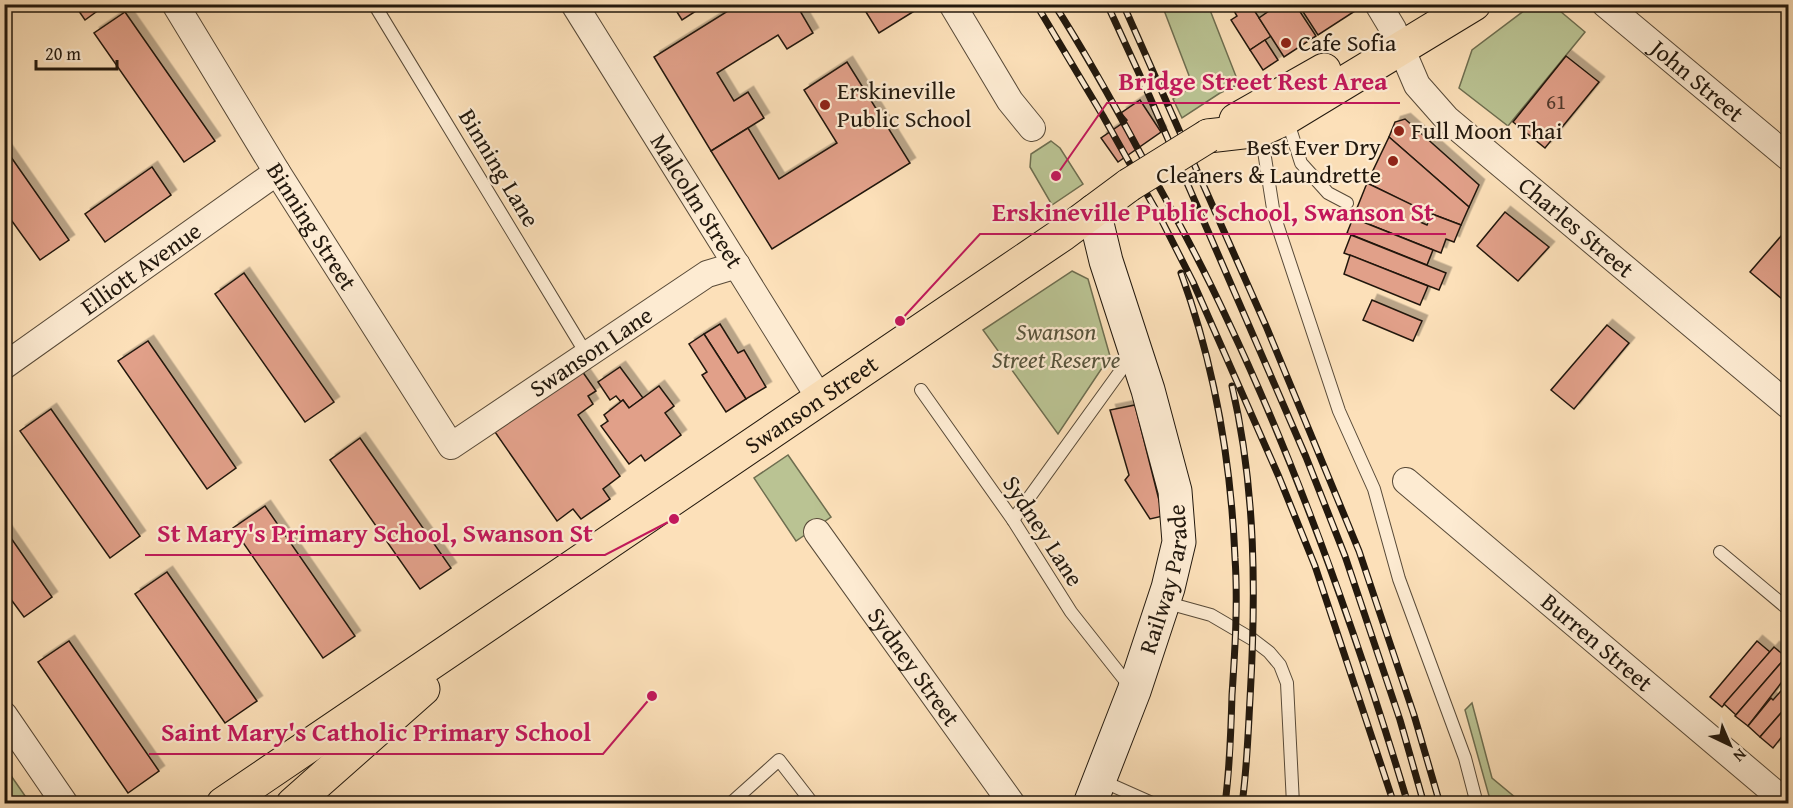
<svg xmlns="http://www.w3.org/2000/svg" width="1793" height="808" font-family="'Gentium Book Plus',serif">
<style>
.green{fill:#bac393;stroke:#6e6e50;stroke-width:1.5}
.building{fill:#e1a089;stroke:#22180d;stroke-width:1.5;filter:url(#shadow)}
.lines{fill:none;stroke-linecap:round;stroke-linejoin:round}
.lane-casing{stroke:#584a38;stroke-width:14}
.street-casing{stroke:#584a38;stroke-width:28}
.secondary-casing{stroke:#22180d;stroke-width:35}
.primary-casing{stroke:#22180d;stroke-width:35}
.lane{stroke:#fdebd2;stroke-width:12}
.street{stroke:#fdebd2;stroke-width:26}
.secondary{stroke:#fdebd2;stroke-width:33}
.primary{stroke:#fce0b9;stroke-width:33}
.rail-casing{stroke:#22180d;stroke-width:7}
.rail{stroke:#fdebd2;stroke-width:4.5;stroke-dasharray:14;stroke-linecap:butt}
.primary-bridge-casing{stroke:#22180d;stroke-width:35;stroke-linecap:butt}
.primary-bridge{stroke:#fce0b9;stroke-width:33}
.poi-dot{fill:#8f2418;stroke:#fdebd2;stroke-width:2}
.labels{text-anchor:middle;stroke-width:4.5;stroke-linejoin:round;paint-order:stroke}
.number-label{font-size:21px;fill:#523a2c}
.poi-label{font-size:24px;fill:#22180d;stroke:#fdebd2;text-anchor:start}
.street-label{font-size:24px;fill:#22180d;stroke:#fdebd2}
.park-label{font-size:24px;font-style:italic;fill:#57543c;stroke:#fdebd2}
.leader{fill:none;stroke:#c2185b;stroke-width:2}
.callout-dot{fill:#c2185b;stroke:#fdebd2;stroke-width:2}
.callout-label{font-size:26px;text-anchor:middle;font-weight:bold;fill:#c2185b;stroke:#fdebd2;stroke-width:4.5;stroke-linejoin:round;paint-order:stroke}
</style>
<defs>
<filter id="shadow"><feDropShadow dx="5.5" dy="-5.5" stdDeviation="0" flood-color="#0004"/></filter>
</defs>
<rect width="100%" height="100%" fill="#fce0b9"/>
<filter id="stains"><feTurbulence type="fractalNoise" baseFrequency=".00333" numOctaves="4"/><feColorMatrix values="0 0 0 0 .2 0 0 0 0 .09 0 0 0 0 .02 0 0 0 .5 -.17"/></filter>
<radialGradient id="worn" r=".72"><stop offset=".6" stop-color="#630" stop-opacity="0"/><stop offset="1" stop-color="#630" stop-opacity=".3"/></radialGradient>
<g class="green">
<polygon points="1162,5 1208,5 1239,84 1220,93 1182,118 1173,99 1193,86"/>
<polygon points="1535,5 1554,6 1585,32 1508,126 1459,88 1472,50 1529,7"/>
<polygon points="1051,141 1060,148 1083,184 1052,205 1030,167 1031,154"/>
<polygon points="1072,271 1088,279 1110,356 1058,434 983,330"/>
<polygon points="788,455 831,517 796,541 754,478"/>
<polygon points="1472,703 1492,778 1522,803 1491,803 1465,710"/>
<polygon points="5,767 30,803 5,803"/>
</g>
<g class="building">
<polygon points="74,4 107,4 85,20"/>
<polygon points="672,4 707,4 682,20"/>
<polygon points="739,4 796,4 813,33 787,49 778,35 717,73 734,101 748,92 764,118 711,151 654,57"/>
<polygon points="861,4 924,4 924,5 879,33"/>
<polygon points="1230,4 1250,4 1271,36 1250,50 1231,20 1237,16"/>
<polygon points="1279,4 1295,4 1316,36 1284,57 1259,18"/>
<polygon points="1298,4 1356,4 1355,11 1318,35"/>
<polygon points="125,12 215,141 184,162 94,33"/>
<polygon points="1265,40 1278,60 1263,70 1250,50"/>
<polygon points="1566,56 1599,82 1545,148 1513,122"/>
<polygon points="847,62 910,163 772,249 711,151 748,128 779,179 837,143 804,90"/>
<polygon points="1140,100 1161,132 1118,162 1101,138 1127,120 1121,113"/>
<polygon points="1405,119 1479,185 1469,207 1389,137 1395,122"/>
<polygon points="1389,137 1469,207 1461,225 1419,209 1367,183"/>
<polygon points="4,147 69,240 40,260 4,210"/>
<polygon points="152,167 171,195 105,242 85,214"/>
<polygon points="1367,183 1423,210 1418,221 1427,225 1432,214 1461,225 1454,242 1446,239 1441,253 1353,218"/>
<polygon points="1505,212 1549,247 1518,281 1477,246"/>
<polygon points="1353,218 1433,250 1427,265 1347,233"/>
<polygon points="1788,228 1788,304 1750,272"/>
<polygon points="1351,235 1446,273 1439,290 1344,253"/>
<polygon points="1350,255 1428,286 1420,305 1344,274"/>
<polygon points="244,273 334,402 305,422 215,294"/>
<polygon points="1372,300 1422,321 1413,341 1363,320"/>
<polygon points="720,324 738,353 744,350 766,387 746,399 704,334"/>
<polygon points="1607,325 1629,343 1574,409 1551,390"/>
<polygon points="704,334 746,399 726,412 702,375 707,372 689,344"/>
<polygon points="148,341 236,468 207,489 118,361"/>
<polygon points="620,367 643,398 629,408 623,400 621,402 616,396 610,400 598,382"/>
<polygon points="582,371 596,391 588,396 593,404 578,415 620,476 603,489 610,499 581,519 573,509 557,521 495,432"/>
<polygon points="659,386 674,406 665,413 681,435 645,461 641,455 629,464 601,426 608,421 604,415 623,400 629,408"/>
<polygon points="1135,405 1163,516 1150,519 1125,480 1129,475 1110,410"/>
<polygon points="51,409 140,536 110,558 20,431"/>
<polygon points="360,438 451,568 420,589 330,460"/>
<polygon points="265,506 355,636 323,658 233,528"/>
<polygon points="4,528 52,597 24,617 4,590"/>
<polygon points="167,572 257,701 225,723 135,594"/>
<polygon points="69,641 159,771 128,793 38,662"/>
<polygon points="1757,641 1770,652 1722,707 1710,697"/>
<polygon points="1774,647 1786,657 1736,715 1724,704"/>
<polygon points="1786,657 1788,659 1788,674 1748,726 1735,716"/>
<polygon points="1788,683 1788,705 1760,737 1748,726 1771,698 1773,700"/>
<polygon points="1788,705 1788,729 1773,748 1760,737"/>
</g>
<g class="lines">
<defs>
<g id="lane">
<polyline points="374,4 587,355"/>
<polyline points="1287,119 1301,163 1328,193 1347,203"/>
<polyline points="1261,132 1274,215 1339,411 1374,489 1399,579 1465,758 1477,804"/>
<polyline points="921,390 1013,520 1071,612 1131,688"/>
<polyline points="1013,520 1132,355"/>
<polyline points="1720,552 1788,609"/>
<polyline points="1164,602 1211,615 1252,639 1269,652 1280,665 1287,683 1293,804"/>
<polyline points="1100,780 1154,804"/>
<polyline points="730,804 779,760 813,804"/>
</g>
<g id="street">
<path id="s1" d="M175,4L277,172L451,446L707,274L737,265"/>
<path id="s2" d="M574,4L820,399"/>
<polyline points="952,4 1010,101 1032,128"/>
<path id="s3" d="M1378,4L1393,29L1417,85L1447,119L1788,405"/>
<path id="s4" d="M1605,4L1788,157"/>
<path id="s5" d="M4,366L277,172"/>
<path id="s6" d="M1406,481L1788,804"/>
<path id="s7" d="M817,532L1012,804"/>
<polyline points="4,715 65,804"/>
</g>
<g id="secondary">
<path id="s8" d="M1090,804L1134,691L1168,588L1179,542L1175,491L1148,390L1106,261L1094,211"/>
</g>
<g id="primary">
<polyline points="1236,120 1324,70"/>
<polyline points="1208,136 1260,130 1286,118 1474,4"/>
<path id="s9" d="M223,804L1063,234L1129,185"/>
<polyline points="293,804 423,689"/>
</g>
</defs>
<use href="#lane" class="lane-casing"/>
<use href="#street" class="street-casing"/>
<use href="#secondary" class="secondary-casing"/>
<use href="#primary" class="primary-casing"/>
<use href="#lane" class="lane"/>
<use href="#street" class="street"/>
<use href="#secondary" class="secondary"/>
<use href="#primary" class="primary"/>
<defs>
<g id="rail">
<polyline points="1036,4 1103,116 1161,219 1193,282 1279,477 1315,566 1394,804"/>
<path d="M1054,4C1087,55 1116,108 1145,162C1174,213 1202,265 1227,319C1301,475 1358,638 1408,804"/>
<polyline points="1107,4 1148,93 1306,457 1345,556 1400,720 1424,804"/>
<polyline points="1123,4 1266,326 1359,551 1414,715 1440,804"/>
<path d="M1181,273C1214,364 1231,461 1235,558C1238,603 1235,650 1232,695C1231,731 1230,767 1225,804"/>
<path d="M1232,386C1256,489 1256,595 1250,699C1248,734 1247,769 1242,804"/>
</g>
</defs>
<use href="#rail" class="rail-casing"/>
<use href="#rail" class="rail"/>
<defs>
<polyline id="primary-bridge" points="1129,185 1208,136"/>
</defs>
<use href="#primary-bridge" class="primary-bridge-casing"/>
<use href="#primary-bridge" class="primary-bridge"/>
</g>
<g class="poi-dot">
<circle cx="1286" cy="43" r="6"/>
<circle cx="825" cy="105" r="6"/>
<circle cx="1399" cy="131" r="6"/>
<circle cx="1393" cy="161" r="6"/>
</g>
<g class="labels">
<g class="number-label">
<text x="1556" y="109">61</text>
</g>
<g class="poi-label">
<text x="1298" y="51">Cafe Sofia</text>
<text x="837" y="99">Erskineville<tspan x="837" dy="28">Public School</tspan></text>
<text x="1411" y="139">Full Moon Thai</text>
<text x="1381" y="155" text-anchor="end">Best Ever Dry<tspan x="1381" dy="28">Cleaners &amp; Laundrette</tspan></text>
</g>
<g class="street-label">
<text dy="8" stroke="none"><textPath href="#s4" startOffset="120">John Street</textPath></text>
<text transform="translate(499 168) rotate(59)" y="8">Binning Lane</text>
<text dy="8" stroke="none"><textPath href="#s2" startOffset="232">Malcolm Street</textPath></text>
<text dy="8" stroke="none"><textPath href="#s1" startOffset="261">Binning Street</textPath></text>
<text dy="8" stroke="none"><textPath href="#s3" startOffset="304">Charles Street</textPath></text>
<text dy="8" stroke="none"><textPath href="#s5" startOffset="168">Elliott Avenue</textPath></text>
<text dy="8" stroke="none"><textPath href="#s1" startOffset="690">Swanson Lane</textPath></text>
<text dy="8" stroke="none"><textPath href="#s9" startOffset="711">Swanson Street</textPath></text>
<text transform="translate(1043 531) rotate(57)" y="8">Sydney Lane</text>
<text dy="8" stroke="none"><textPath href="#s8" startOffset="238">Railway Parade</textPath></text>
<text dy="8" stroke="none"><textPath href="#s6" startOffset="250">Burren Street</textPath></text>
<text dy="8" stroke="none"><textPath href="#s7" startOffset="166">Sydney Street</textPath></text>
</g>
<g class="park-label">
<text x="1056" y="340">Swanson<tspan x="1056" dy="28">Street Reserve</tspan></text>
</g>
</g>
<path class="leader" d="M1056 176L1107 103H1400M900 321L980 234H1446M674 519L605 555H145M652 696L603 754H149"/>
<g class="callout-dot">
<circle cx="1056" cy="176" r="6"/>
<circle cx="900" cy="321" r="6"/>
<circle cx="674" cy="519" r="6"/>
<circle cx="652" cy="696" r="6"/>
</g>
<g class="callout-label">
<text x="1253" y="90">Bridge Street Rest Area</text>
<text x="1213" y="221">Erskineville Public School, Swanson St</text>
<text x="375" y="542">St Mary's Primary School, Swanson St</text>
<text x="376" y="741">Saint Mary's Catholic Primary School</text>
</g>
<rect width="1793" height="808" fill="none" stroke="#fce0b9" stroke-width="24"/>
<rect x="6" y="6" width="1781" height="796" fill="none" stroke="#22180d" stroke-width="3"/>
<rect x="12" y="12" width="1769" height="784" fill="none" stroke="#22180d" stroke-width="1.5"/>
<g transform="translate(1730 745) rotate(136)" stroke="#fdebd2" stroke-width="4.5" paint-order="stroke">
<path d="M0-4.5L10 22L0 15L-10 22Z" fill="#22180d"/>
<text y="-9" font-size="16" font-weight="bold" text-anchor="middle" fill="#22180d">N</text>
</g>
<path d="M36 60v9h81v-9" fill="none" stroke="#22180d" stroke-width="3"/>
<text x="45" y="60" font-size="18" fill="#22180d" stroke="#fdebd2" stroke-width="4.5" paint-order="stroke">20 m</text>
<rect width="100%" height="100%" filter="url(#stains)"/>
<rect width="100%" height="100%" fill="url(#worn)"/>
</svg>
